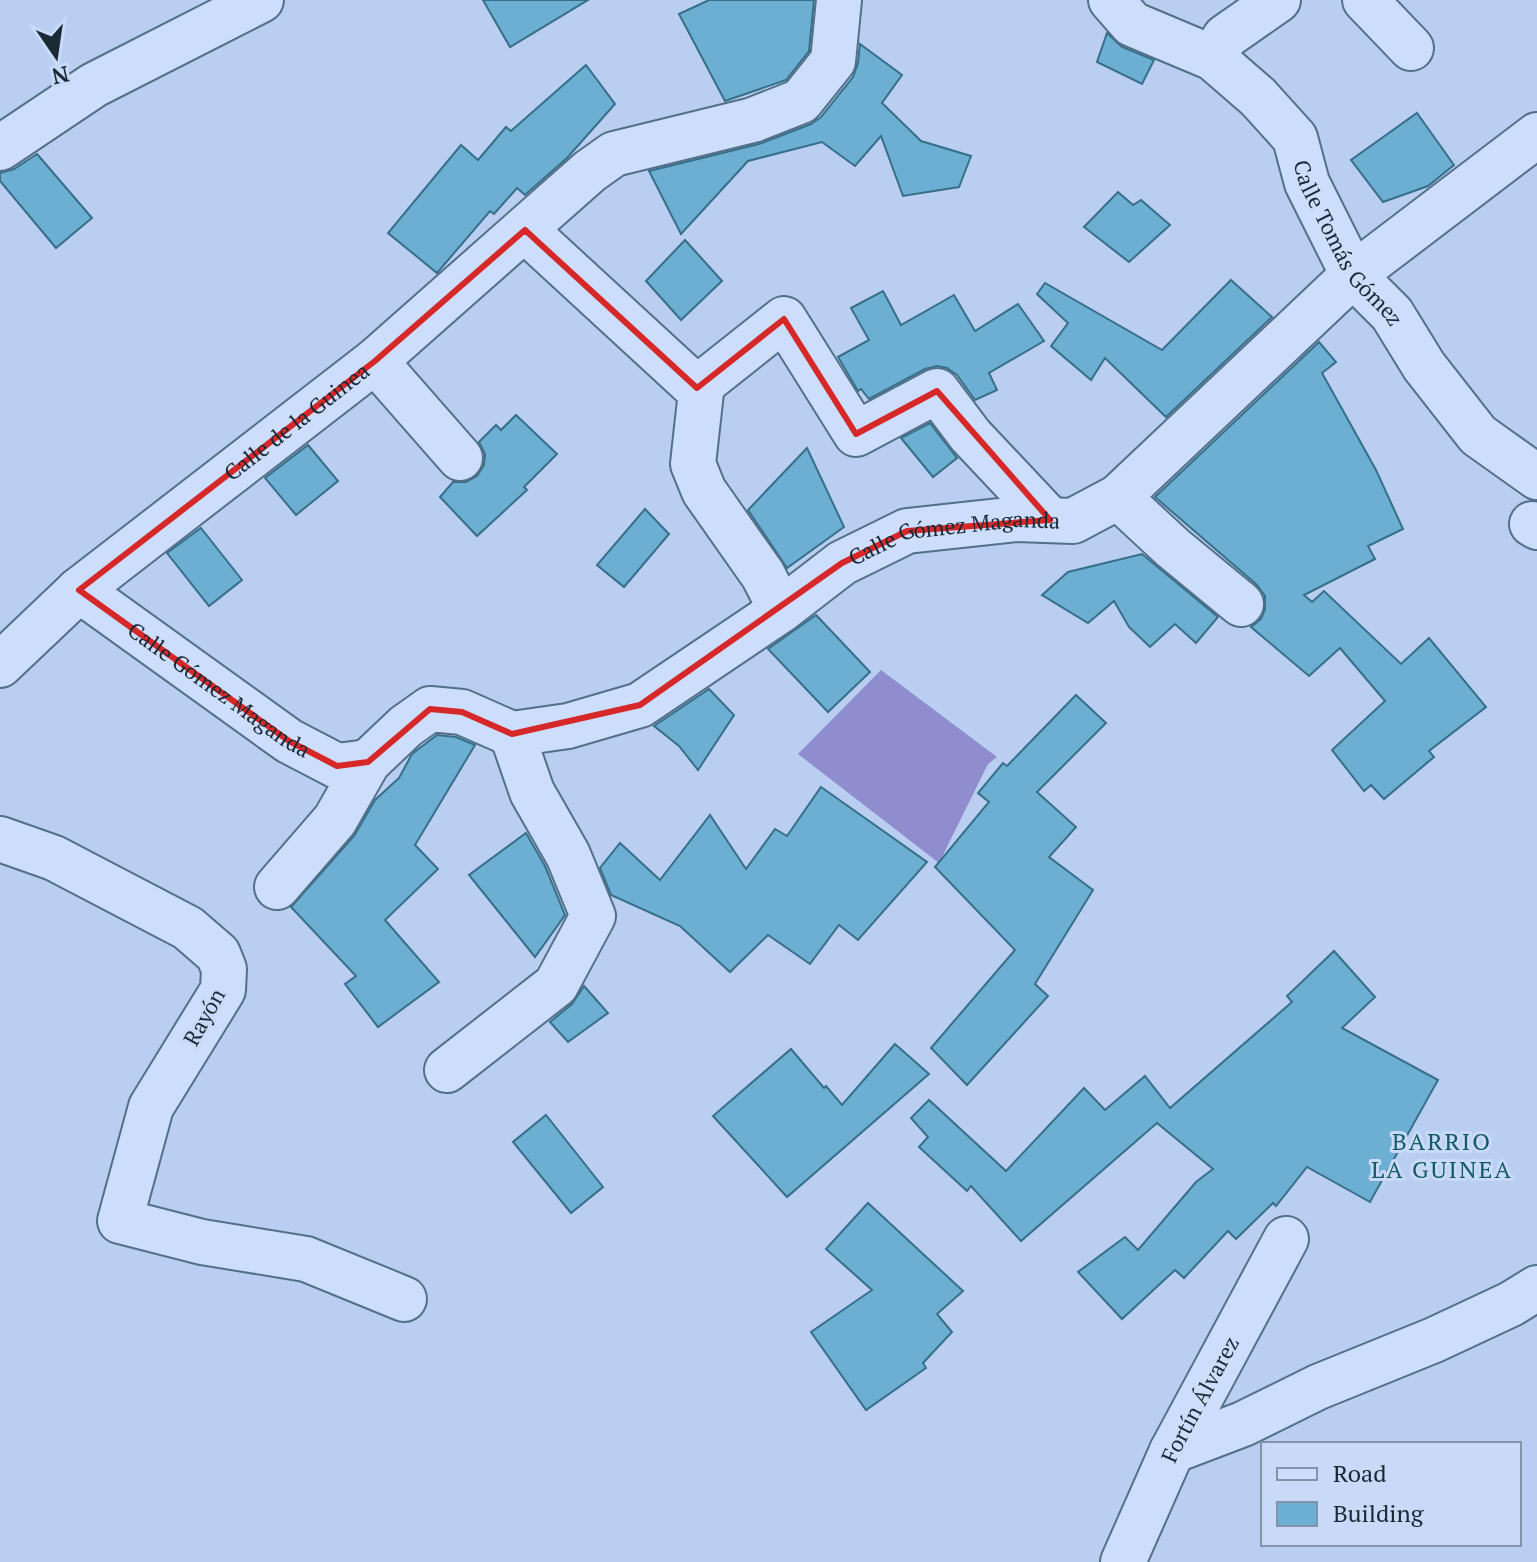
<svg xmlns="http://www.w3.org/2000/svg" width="1537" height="1562" font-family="'PT Serif',serif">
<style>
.garden{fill:#908dcf}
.building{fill:#6cafd3;stroke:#376f89;stroke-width:2}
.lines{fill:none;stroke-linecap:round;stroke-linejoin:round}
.minor-casing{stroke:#537088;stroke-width:48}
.minor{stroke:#ccdefc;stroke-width:44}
.marked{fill:none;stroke:#d62828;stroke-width:6;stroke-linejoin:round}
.labels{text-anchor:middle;stroke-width:6;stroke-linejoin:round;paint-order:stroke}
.street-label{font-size:22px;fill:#192a36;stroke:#c9daf8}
.neighbourhood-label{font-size:24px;letter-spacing:2px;fill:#155b66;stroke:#c9daf8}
</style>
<rect width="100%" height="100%" fill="#b9cef1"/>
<polygon class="garden" points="881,670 997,757 988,764 939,863 798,754"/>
<g class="building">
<polygon points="483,0 588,0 510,47"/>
<polygon points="709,0 814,0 809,51 786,80 725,101 679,14"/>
<polygon points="1107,33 1122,47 1154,60 1142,84 1097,62"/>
<polygon points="860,44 902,75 882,103 921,141 971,156 959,187 903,196 881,136 855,166 822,142 748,161 681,234 649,171 759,144 811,124 821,117 853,77 858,63"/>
<polygon points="586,65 615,104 567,158 525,195 517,188 494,214 490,211 437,273 388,233 461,145 478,160 506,127 511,131"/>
<polygon points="1417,113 1454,165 1428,186 1383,202 1351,160"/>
<polygon points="37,154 92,218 56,248 0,181 0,173 14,169"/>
<polygon points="1118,192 1133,205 1141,200 1170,225 1129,262 1084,227"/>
<polygon points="685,240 722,281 681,320 646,281"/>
<polygon points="1231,280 1272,317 1166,417 1105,358 1091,380 1051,346 1068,323 1037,294 1045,283 1162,350"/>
<polygon points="883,291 901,325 954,295 975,331 1018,304 1044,341 989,373 997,390 975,400 957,375 947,368 937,366 925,369 869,399 861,389 858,391 838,357 869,340 851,308"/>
<polygon points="1319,342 1336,362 1322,373 1376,470 1403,529 1368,546 1375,559 1304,595 1312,602 1324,591 1401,664 1429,638 1486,707 1429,751 1434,757 1384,799 1371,785 1364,791 1332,750 1385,701 1340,648 1309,676 1251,627 1261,619 1265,609 1265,596 1257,585 1155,497"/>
<polygon points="516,415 557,454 524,487 527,490 477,536 440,497 453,482 466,482 477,476 484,465 485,454 479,442 496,425 501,430"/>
<polygon points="930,423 957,458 933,477 901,438"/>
<polygon points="308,445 338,481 296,515 265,478"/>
<polygon points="807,448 844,527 787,568 748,510"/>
<polygon points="645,509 669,534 624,587 597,565"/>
<polygon points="201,528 242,580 209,606 167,553"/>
<polygon points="1142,554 1218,617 1196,643 1175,624 1150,647 1129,627 1114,601 1088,623 1042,595 1068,572"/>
<polygon points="816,615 870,672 828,712 768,649"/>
<polygon points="709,689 734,715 698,770 679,746 654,726"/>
<polygon points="1076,695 1106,723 1037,792 1076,827 1049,857 1093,890 1035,984 1048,996 967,1085 931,1048 1015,950 935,867 989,802 978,793 1003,763 1007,766"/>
<polygon points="437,735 456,737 475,745 415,845 438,869 385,920 439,982 378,1027 345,984 356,976 291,907 354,836 375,800 399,778 412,754"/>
<polygon points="821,787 927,862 858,940 839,925 810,964 768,935 730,972 680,926 611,895 600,868 620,843 660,880 710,815 746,869 775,829 787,836"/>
<polygon points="526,833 545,866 565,915 535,957 469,875"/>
<polygon points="1334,951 1375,997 1342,1028 1438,1080 1370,1202 1307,1167 1276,1206 1273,1203 1236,1239 1228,1231 1184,1278 1175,1270 1122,1319 1078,1272 1125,1237 1138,1250 1196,1182 1213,1169 1157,1123 1021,1241 971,1186 967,1191 919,1147 928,1137 911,1118 929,1100 1006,1171 1084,1088 1105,1110 1145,1076 1170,1108 1292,1002 1287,996"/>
<polygon points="584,986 608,1013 568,1042 550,1022 572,1004"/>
<polygon points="895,1044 929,1074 787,1197 713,1116 791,1049 824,1088 826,1086 842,1105"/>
<polygon points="546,1115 603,1187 571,1213 513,1142"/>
<polygon points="868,1203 963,1291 937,1314 952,1332 923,1363 926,1368 866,1410 811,1332 872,1290 826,1249"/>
</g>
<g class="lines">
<defs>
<g id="minor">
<path id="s1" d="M1111,0L1132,24L1213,58L1258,97L1295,138L1307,183L1353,275L1392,314L1424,366L1478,435L1537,477"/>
<polyline points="1365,0 1411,48"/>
<polyline points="1213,58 1225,37 1278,0"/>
<polyline points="0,148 94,85 261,0"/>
<polyline points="525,230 701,392 693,464 704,491 763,575 781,610"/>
<polyline points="375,361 460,458"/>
<polyline points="697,388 784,319 856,434 937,391 970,435 1050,520"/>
<polyline points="1118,497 1173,548 1241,604"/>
<polyline points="1532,524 1537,527"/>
<path id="s2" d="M79,590L289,741L337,766L368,762"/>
<path id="s3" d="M0,665L79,590L375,361L590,171L614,154L753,120L801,101L833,61L839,0"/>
<polyline points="0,839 54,858 188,928 218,954 224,969 223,990 151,1107 120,1221 202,1242 306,1259 404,1299"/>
<path id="s4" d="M277,887L335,820L368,762L406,726L430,709L462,712L512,734L568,726L640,705L781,610L842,563L907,531L1017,519L1073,521L1118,497L1353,275L1537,135"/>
<polyline points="447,1070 556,985 593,916 568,855 532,792 512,734"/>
<polyline points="1172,1451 1243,1424 1318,1387 1434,1340 1511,1304 1537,1288"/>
<path id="s5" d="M1123,1562L1172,1451L1286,1239"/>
</g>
</defs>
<use href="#minor" class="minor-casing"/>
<use href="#minor" class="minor"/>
</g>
<path class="marked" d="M525,230L697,388L784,319L856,434L937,391L1050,520L907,531L842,563L640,705L512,734L462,712L430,709L368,762L337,766L289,741L79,590L375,361Z"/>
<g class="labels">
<g class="street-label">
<text dy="8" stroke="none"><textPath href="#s1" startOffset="354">Calle Tomás Gómez</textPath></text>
<text dy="8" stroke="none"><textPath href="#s3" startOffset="384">Calle de la Guinea</textPath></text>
<text dy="8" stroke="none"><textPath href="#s4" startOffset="820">Calle Gómez Maganda</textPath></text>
<text dy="8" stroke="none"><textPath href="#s2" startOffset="172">Calle Gómez Maganda</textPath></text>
<text transform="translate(204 1017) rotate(-61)" y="8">Rayón</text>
<text dy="8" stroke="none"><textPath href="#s5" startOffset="180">Fortín Álvarez</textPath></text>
</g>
<g class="neighbourhood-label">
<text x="1442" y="1150">BARRIO<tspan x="1442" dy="28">LA GUINEA</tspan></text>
</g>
</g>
<rect x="1261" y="1442" width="260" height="104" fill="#c9daf8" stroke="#8394aa" stroke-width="2"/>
<rect x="1277" y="1468" width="40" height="12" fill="#ccdefc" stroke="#8394aa" stroke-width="2"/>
<text x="1333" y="1482" font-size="24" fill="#192a36">Road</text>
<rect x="1277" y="1502" width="40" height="24" fill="#6cafd3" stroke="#8394aa" stroke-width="2"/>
<text x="1333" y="1522" font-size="24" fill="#192a36">Building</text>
<g transform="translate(56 56) rotate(167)" stroke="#c9daf8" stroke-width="6" paint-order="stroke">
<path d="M0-6L14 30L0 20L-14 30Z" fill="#192a36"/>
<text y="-12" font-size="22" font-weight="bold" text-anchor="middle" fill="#192a36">N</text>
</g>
</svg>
